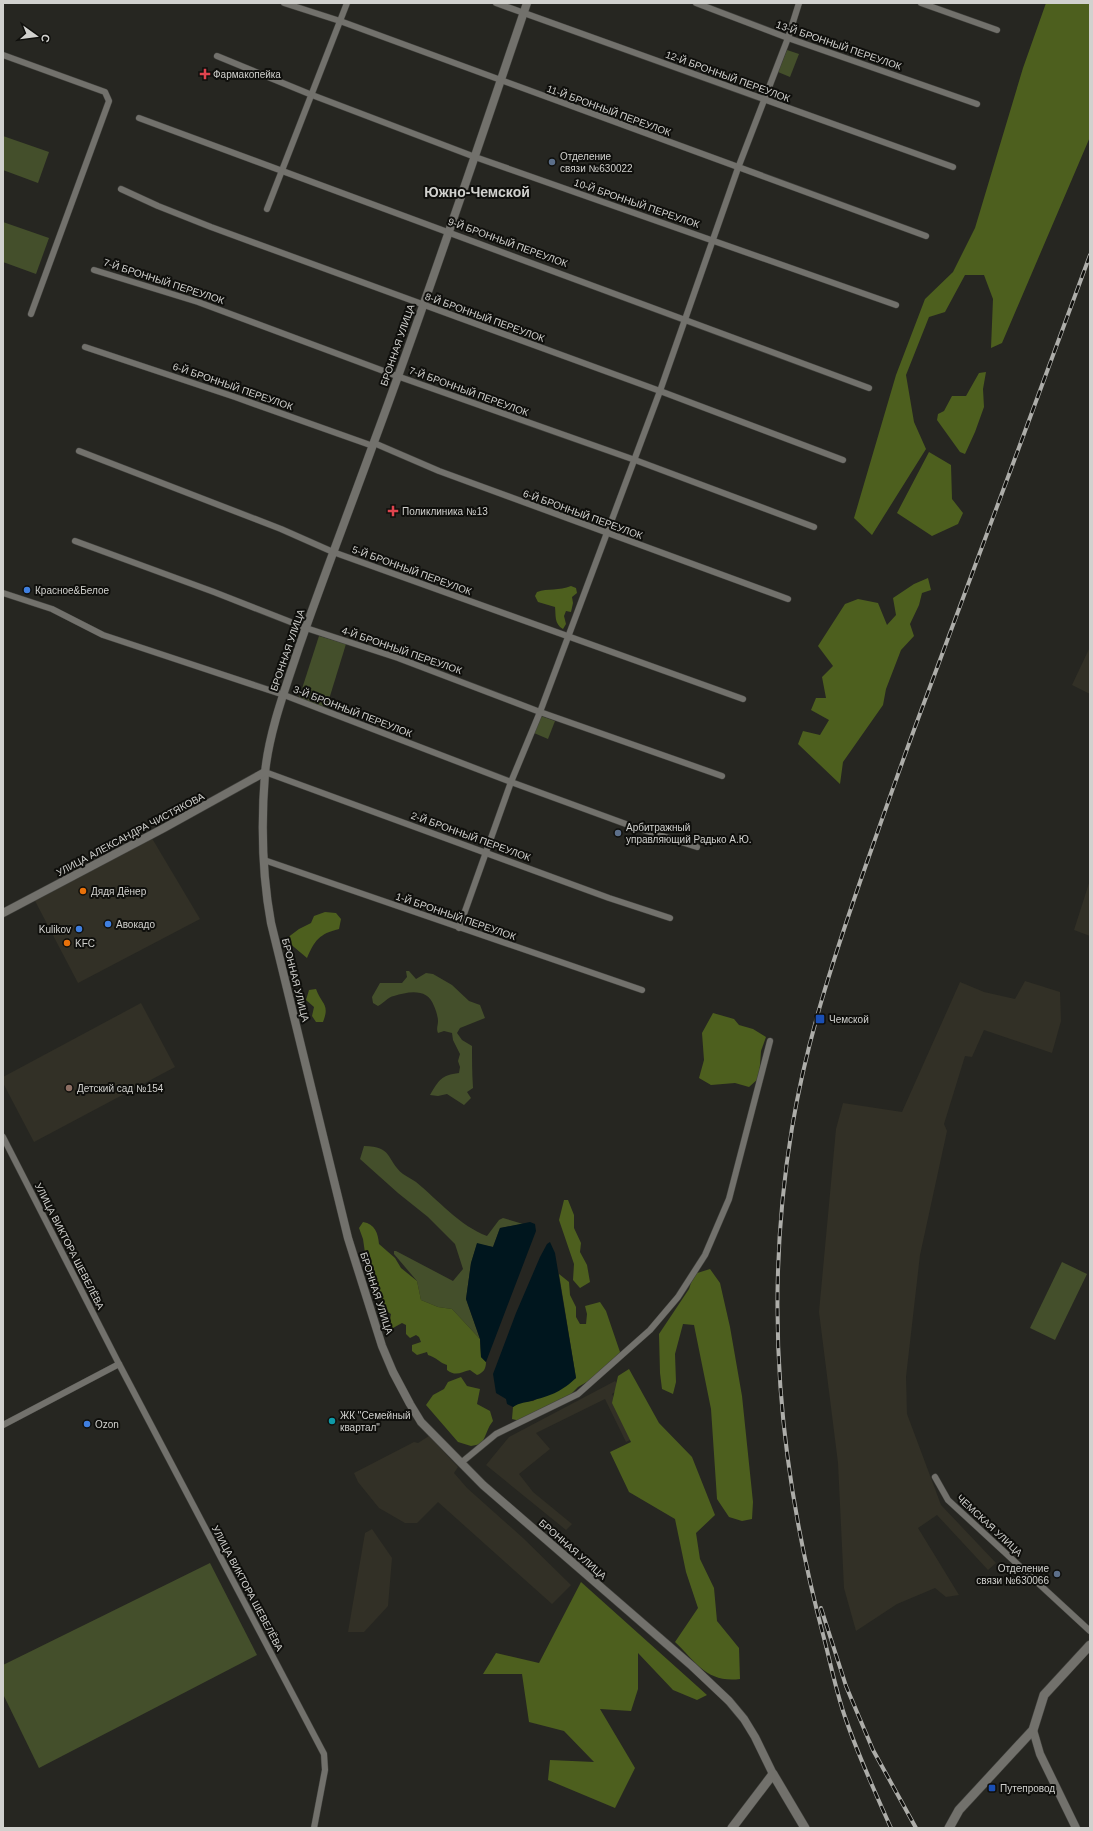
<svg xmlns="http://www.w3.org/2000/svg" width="1093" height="1831" font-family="Arial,sans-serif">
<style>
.built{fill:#323026}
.green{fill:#444f2b}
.forest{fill:#4d5f1e}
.water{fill:#00161e}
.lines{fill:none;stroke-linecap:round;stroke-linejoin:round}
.minor-casing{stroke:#41413d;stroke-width:7}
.tertiary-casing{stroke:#41413d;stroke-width:9}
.secondary-casing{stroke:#41413d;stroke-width:10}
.minor{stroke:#72716c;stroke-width:6}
.tertiary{stroke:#72716c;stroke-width:8}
.secondary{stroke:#72716c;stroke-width:9}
.rail-casing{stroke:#adada9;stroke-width:4}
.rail{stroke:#0f0f0c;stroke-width:2.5;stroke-dasharray:8;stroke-linecap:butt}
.health-dot{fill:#e0444e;stroke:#0f0f0c;stroke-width:1.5}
.service-dot{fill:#5c6f8a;stroke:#0f0f0c;stroke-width:1.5}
.shop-dot{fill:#3f7fe0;stroke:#0f0f0c;stroke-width:1.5}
.food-dot{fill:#e8710a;stroke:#0f0f0c;stroke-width:1.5}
.transit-dot{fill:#1a4fb4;stroke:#0f0f0c;stroke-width:1.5}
.education-dot{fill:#8d6e63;stroke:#0f0f0c;stroke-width:1.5}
.culture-dot{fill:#0f9aa8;stroke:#0f0f0c;stroke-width:1.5}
.labels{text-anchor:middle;stroke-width:4;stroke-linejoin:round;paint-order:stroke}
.street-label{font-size:10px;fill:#d1d1ce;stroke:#0f0f0c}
.poi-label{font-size:10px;fill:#d1d1ce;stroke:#0f0f0c;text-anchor:start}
.district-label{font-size:14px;font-weight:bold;fill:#d1d1ce;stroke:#0f0f0c}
</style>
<rect width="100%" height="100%" fill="#262621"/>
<g class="built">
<polygon points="1090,647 1090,694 1072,685"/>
<polygon points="150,835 200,919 78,983 33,897"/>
<polygon points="1090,880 1090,936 1074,930"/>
<polygon points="1025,981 1060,992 1061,1021 1052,1053 984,1030 972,1057 965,1056 944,1124 947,1131 920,1255 906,1377 907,1414 941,1505 996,1563 988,1570 937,1515 918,1528 959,1595 946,1597 935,1588 897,1604 856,1631 844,1588 838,1463 819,1312 836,1129 843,1103 902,1112 960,982 984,992 1015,999"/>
<polygon points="141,1003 175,1067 34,1142 3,1083 3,1077"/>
<polygon points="615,1381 621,1388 612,1394 634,1438 626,1442 605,1399 536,1433 550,1449 519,1474 533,1492 572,1524 566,1530 486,1465 509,1437"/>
<polygon points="429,1436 458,1467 454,1473 467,1488 523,1538 571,1585 552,1604 438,1502 417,1523 405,1523 379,1508 358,1482 354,1473 414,1442 418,1443"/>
<polygon points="372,1529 392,1558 388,1606 364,1632 348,1632 365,1533"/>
</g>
<g class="green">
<polygon points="787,50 799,54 790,77 778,72"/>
<polygon points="3,136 49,152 38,183 3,170"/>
<polygon points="3,222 49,238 36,274 3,262"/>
<polygon points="319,636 346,644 326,709 299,698"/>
<polygon points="541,716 555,721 548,739 534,733"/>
<path d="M406,971H409L416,979L426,973L433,974L452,985L469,1001L480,1005L485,1018L460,1028L457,1033L462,1040L472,1046C472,1060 472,1073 473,1088L467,1092L471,1098L464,1105L447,1094L438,1096L430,1095C439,1080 441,1075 459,1073L460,1067L458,1061L460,1054L453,1040L452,1033L444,1031L438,1033C436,1028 438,1026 438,1021C438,1017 436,1010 434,1006C428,988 409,991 394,996C388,997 384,1003 378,1006L373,1003L372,997L380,983H402L407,977Z"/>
<path d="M364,1146C393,1146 386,1160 403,1174C407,1177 412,1179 416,1182C438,1200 460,1226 487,1236L499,1220L503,1218L523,1224L500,1228L493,1247L477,1244L471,1263L466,1299L480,1339L452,1309L438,1307L421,1300L417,1281L394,1254V1251H396L453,1281L463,1269L455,1244L428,1217L398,1193L360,1159Z"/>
<polygon points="1062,1262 1087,1274 1055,1340 1030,1328"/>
<polygon points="210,1563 257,1655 39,1768 3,1694 3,1665"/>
</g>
<g class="forest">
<polygon points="1046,3 1090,3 1090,137 1002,343 991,348 993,299 984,275 965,275 945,312 929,317 906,375 914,422 926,449 872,535 854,518 896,375 925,299 953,272 975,228 1023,68"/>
<polygon points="986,372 983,389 984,407 975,432 965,454 960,452 937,420 938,414 944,411 952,396 966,396 979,373"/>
<polygon points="929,452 951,465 952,499 963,513 958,524 932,536 897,513"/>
<polygon points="928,578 931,590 922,593 919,605 910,624 914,636 901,650 886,689 883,705 843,762 840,784 798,744 803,731 820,735 829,720 811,710 816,698 826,698 822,677 833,666 818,646 845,604 858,599 878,603 887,625 896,615 893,598 914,584"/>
<path d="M571,586L576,588L577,593L572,597L573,603L571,612L566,611L564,616L566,624L563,629C554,624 556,615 555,607L538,602L535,596L537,592C548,588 559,591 571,586Z"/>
<path d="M325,912L336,913L341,919L339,929C319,934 315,940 307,958L288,942L287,938L299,929L311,923L314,916Z"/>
<path d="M316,989C322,1005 330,1004 323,1022H316L312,1016L314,1007L306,1000L309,990Z"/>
<polygon points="713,1013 734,1019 739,1025 753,1029 766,1037 761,1051 759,1078 749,1087 735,1083 711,1085 699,1078 704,1060 702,1033"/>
<polygon points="564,1200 568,1200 574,1215 574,1228 581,1243 580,1252 587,1265 590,1282 580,1288 573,1280 574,1264 559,1220"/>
<path d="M363,1222C375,1224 378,1233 379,1244L395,1258L401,1268L417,1281L421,1300L438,1307L452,1309L480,1339L481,1357L486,1362C486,1369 483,1373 477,1375L470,1370C461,1372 456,1377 447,1370V1365C440,1363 436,1357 428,1355L427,1352L417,1355L412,1351V1345L421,1342L419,1337L416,1335L410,1338L406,1334V1325L402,1323L393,1328L389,1325L391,1314L383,1309L379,1289L367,1267L363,1239L359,1228Z"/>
<polygon points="710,1269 720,1283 730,1327 742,1396 753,1502 752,1519 742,1521 729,1517 717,1499 711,1409 694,1325 683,1324 675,1354 676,1382 673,1394 662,1389 660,1373 659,1334 689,1289 694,1274"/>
<polygon points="559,1274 569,1282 570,1295 576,1307 576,1317 580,1324 586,1324 587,1314 585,1306 600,1302 606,1311 620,1352 619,1357 599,1375 578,1387 569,1396 520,1421 512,1419 513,1407 519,1402 533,1401 576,1378"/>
<path d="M629,1369L659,1423L692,1457L715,1515L696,1533L700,1559L714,1588L717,1621L739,1648L740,1679C707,1683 697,1663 675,1642L698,1608L686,1572L675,1519L629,1492L610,1452L631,1442L612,1403L618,1376Z"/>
<path d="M461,1377L467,1386L480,1389L477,1404L490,1411L493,1421C487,1428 487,1435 481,1444L471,1446L458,1442L426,1405L433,1395L444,1389L448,1382Z"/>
<polygon points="581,1582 707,1695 697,1700 673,1690 638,1653 638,1689 631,1711 600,1709 635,1768 615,1808 548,1780 550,1760 594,1762 564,1731 529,1722 522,1674 483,1674 496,1653 539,1663"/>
</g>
<g class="water">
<polygon points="530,1222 535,1224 536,1231 486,1362 481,1357 480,1339 466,1299 471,1263 477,1243 493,1247 500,1228"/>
<path d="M550,1242L555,1253L576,1378C562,1391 553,1395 534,1400C526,1403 520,1402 513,1407L507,1404L506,1399L496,1393L493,1374L516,1313L540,1257L547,1244Z"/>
</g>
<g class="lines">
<defs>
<g id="minor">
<polyline points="284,3 340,21 926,236"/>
<polyline points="496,3 953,167"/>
<polyline points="696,3 788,38 977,104"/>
<polyline points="921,3 997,30"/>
<polyline points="3,55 105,92 109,101 31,314"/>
<polyline points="217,56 312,95 475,157 896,305"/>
<polyline points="139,118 869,388"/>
<polyline points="121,189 158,206 211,227 660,391 843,460"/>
<polyline points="267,209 347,3"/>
<polyline points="94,270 198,302 397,376 635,460 814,527"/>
<polyline points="85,347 235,397 373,446"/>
<polyline points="374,443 439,471 788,599"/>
<polyline points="79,451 281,529 333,552 743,699"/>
<polyline points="75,541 214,592 306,628 398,658 540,712 722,776"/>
<polyline points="3,593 52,609 103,635 284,695 511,782 634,827 697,847"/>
<polyline points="265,772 609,898 670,918"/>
<polyline points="264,860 642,990"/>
<polyline points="459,928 511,782 540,712 660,391 738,168 788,38 799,3"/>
<polyline points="3,1137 119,1364 3,1425"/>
<polyline points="119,1364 324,1754 325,1770 314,1828"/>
<polyline points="462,1462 496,1434 578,1394 650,1330 678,1297 705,1255 729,1199 770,1041"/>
<polyline points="935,1477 948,1500 1090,1631"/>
</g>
<g id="tertiary">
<path d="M527,3C477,150 428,297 374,442C349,511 323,578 299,647C286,687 269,731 265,773C261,823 262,874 271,923L348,1238L382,1346L393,1372L410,1404L421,1422L483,1485L692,1666L729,1701L744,1719L755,1737L773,1774"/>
<polyline points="3,913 164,828 265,772"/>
<polyline points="1033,1730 1040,1754 1076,1828"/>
</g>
<g id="secondary">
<polyline points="732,1828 773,1774 805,1828"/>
<polyline points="949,1828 959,1810 1033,1730 1044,1695 1090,1645"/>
</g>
</defs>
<use href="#minor" class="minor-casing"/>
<use href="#tertiary" class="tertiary-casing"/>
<use href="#secondary" class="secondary-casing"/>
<use href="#minor" class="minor"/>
<use href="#tertiary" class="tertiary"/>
<use href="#secondary" class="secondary"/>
<defs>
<g id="rail">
<polyline points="821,1608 846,1686 873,1750 916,1828"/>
<path d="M891,1828C874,1790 857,1753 844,1714C836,1690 831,1666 825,1642C779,1471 763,1303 792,1128C806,1043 832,963 860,882C879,828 898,773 918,719C976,564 1033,410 1090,255"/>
</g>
</defs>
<use href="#rail" class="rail-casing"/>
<use href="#rail" class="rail"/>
</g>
<g class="health-dot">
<path d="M203 68h4v4h4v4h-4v4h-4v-4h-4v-4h4z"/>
<path d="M391 505h4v4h4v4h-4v4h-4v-4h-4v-4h4z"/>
</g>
<g class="service-dot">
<circle cx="552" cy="162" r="4"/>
<circle cx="618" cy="833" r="4"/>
<circle cx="1057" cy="1574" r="4"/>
</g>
<g class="shop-dot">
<circle cx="27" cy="590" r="4"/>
<circle cx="108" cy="924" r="4"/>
<circle cx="79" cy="929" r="4"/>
<circle cx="87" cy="1424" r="4"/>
</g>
<g class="food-dot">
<circle cx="83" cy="891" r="4"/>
<circle cx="67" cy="943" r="4"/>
</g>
<g class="transit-dot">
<rect x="815" y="1014" width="10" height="10" rx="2"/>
<rect x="988" y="1784" width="8" height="8" rx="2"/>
</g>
<circle class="education-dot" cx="69" cy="1088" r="4"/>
<circle class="culture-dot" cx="332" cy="1421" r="4"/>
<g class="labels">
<g class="street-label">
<text transform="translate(839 45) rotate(19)" y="4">13-Й БРОННЫЙ ПЕРЕУЛОК</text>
<text transform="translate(728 76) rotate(20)" y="4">12-Й БРОННЫЙ ПЕРЕУЛОК</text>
<text transform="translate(609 110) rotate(20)" y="4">11-Й БРОННЫЙ ПЕРЕУЛОК</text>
<text transform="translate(637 203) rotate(19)" y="4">10-Й БРОННЫЙ ПЕРЕУЛОК</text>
<text transform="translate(508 242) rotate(20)" y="4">9-Й БРОННЫЙ ПЕРЕУЛОК</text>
<text transform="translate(164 281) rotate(18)" y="4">7-Й БРОННЫЙ ПЕРЕУЛОК</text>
<text transform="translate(485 317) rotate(20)" y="4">8-Й БРОННЫЙ ПЕРЕУЛОК</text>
<text transform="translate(397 345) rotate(-71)" y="4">БРОННАЯ УЛИЦА</text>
<text transform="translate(233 386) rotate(19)" y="4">6-Й БРОННЫЙ ПЕРЕУЛОК</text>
<text transform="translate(469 391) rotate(20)" y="4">7-Й БРОННЫЙ ПЕРЕУЛОК</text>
<text transform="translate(583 514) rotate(20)" y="4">6-Й БРОННЫЙ ПЕРЕУЛОК</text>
<text transform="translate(412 570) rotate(20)" y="4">5-Й БРОННЫЙ ПЕРЕУЛОК</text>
<text transform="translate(287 650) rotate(-71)" y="4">БРОННАЯ УЛИЦА</text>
<text transform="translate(402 650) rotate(19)" y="4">4-Й БРОННЫЙ ПЕРЕУЛОК</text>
<text transform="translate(353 711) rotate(21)" y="4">3-Й БРОННЫЙ ПЕРЕУЛОК</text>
<text transform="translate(130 834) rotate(-28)" y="4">УЛИЦА АЛЕКСАНДРА ЧИСТЯКОВА</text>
<text transform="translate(471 836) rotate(20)" y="4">2-Й БРОННЫЙ ПЕРЕУЛОК</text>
<text transform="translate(456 916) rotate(19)" y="4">1-Й БРОННЫЙ ПЕРЕУЛОК</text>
<text transform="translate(296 980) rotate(76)" y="4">БРОННАЯ УЛИЦА</text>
<text transform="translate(70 1246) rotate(63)" y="4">УЛИЦА ВИКТОРА ШЕВЕЛЁВА</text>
<text transform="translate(377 1293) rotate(72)" y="4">БРОННАЯ УЛИЦА</text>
<text transform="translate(990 1525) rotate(43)" y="4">ЧЕМСКАЯ УЛИЦА</text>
<text transform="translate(573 1549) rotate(41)" y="4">БРОННАЯ УЛИЦА</text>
<text transform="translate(248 1588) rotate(62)" y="4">УЛИЦА ВИКТОРА ШЕВЕЛЁВА</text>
</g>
<g class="poi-label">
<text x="213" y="78">Фармакопейка</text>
<text x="560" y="160">Отделение<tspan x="560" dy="12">связи №630022</tspan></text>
<text x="402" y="515">Поликлиника №13</text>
<text x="35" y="594">Красное&amp;Белое</text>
<text x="626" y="831">Арбитражный<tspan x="626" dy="12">управляющий Радько А.Ю.</tspan></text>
<text x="91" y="895">Дядя Дёнер</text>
<text x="116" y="928">Авокадо</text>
<text x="71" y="933" text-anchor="end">Kulikov</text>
<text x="75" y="947">KFC</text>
<text x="829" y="1023">Чемской</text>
<text x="77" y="1092">Детский сад №154</text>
<text x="340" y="1419">ЖК "Семейный<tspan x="340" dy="12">квартал"</tspan></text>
<text x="95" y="1428">Ozon</text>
<text x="1049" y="1572" text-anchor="end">Отделение<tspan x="1049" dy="12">связи №630066</tspan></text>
<text x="1000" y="1792">Путепровод</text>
</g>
<g class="district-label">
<text x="477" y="197">Южно-Чемской</text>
</g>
</g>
<rect width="1093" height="1831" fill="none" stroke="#d1d1ce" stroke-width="8"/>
<g transform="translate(36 36) rotate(104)" stroke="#0f0f0c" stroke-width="3" paint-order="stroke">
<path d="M0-3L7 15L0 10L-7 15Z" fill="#d1d1ce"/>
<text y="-6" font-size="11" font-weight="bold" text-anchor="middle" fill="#d1d1ce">С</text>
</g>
</svg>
